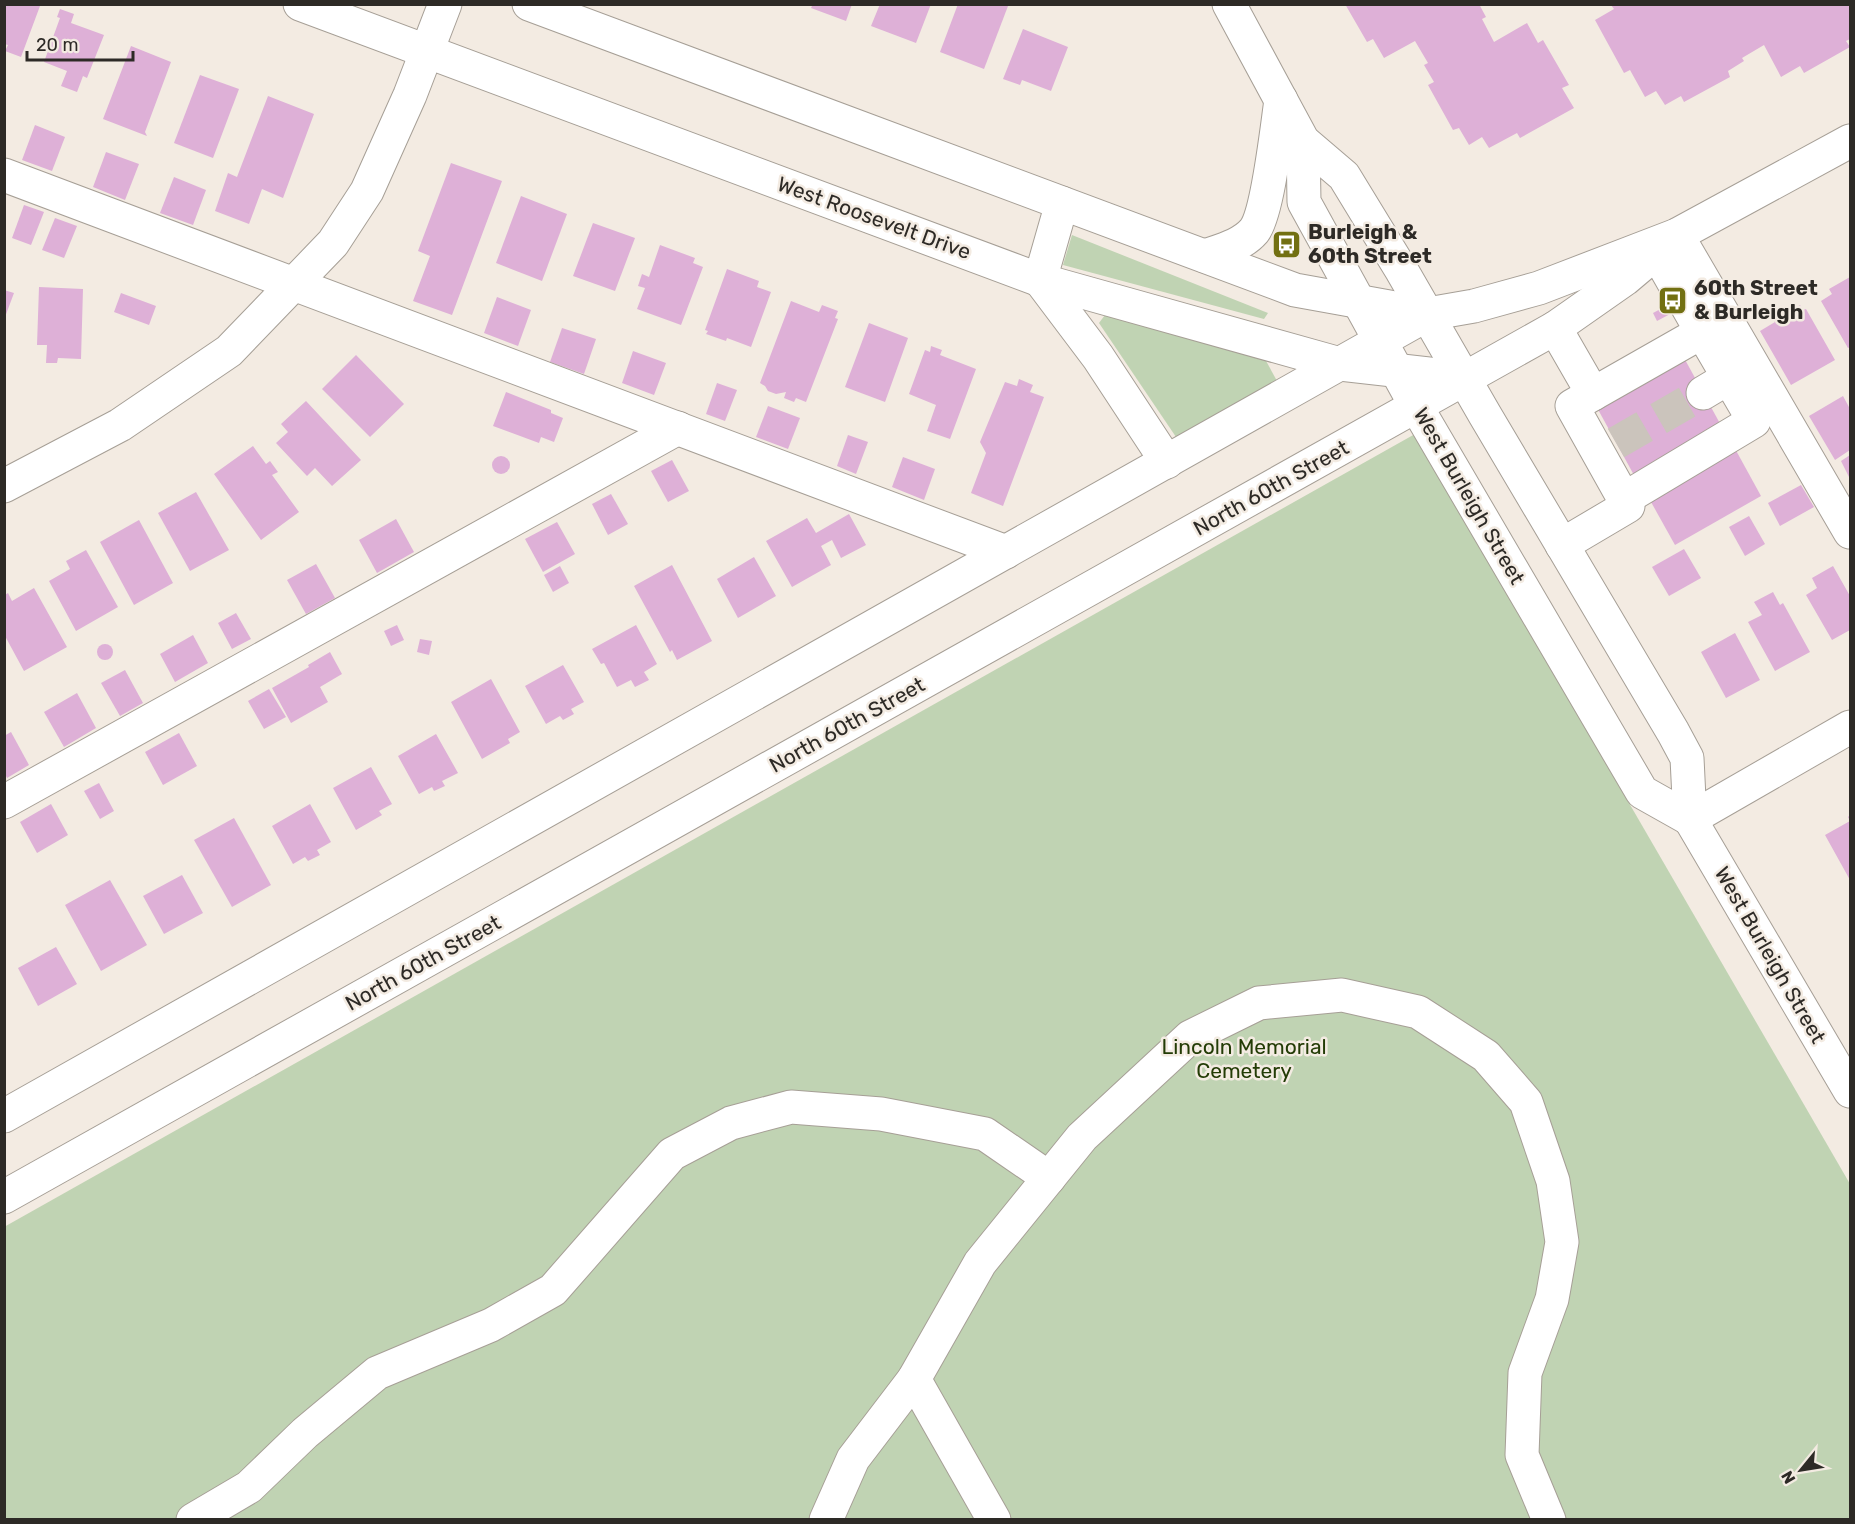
<svg xmlns="http://www.w3.org/2000/svg" width="1855" height="1524" font-family="Rubik,sans-serif">
<style>
.green{fill:#c0d3b3}
.building{fill:#deb0d7}
.lines{fill:none;stroke-linecap:round;stroke-linejoin:round}
.minor-tunnel{stroke:#cbc4bc;stroke-width:33;stroke-dasharray:33 16;stroke-linecap:butt}
.minor-casing{stroke:#a69f96;stroke-width:35}
.major-casing{stroke:#a69f96;stroke-width:35}
.minor{stroke:#fff;stroke-width:33}
.major{stroke:#fff;stroke-width:33}
.labels{text-anchor:middle;stroke-width:5;stroke-linejoin:round;paint-order:stroke}
.street-label{font-size:21px;fill:#2d2a26;stroke:#f3ebe2}
.poi-label{font-size:21px;font-weight:bold;fill:#2d2a26;stroke:#f3ebe2;text-anchor:start}
.park-label{font-size:21px;fill:#233c06;stroke:#f3ebe2}
</style>
<rect width="100%" height="100%" fill="#f3ebe2"/>
<g class="green">
<polygon points="1072,235 1268,313 1264,319 1063,265"/>
<polygon points="1105,315 1265,359 1277,381 1176,437 1099,323"/>
<polygon points="1415,434 1850,1184 1850,1519 5,1519 4,1227"/>
</g>
<g class="building">
<polygon points="4,4 35,4 40,6 21,57 5,51 8,45 4,44"/>
<polygon points="813,4 852,4 846,21 811,8"/>
<polygon points="880,4 931,4 916,43 871,26"/>
<polygon points="958,4 1008,6 984,69 940,52"/>
<polygon points="1345,4 1479,4 1486,17 1482,19 1494,42 1527,23 1538,43 1543,40 1569,85 1562,88 1574,108 1520,138 1517,133 1489,148 1482,137 1469,145 1459,128 1453,130 1428,85 1434,82 1424,65 1428,63 1415,41 1384,58 1373,39 1367,42"/>
<polygon points="1611,5 1850,5 1850,39 1846,41 1850,47 1804,73 1800,66 1781,77 1764,45 1742,58 1744,61 1728,71 1730,77 1684,102 1681,96 1665,105 1656,91 1645,97 1630,70 1624,73 1595,20 1614,9"/>
<polygon points="60,9 74,14 71,23 104,35 87,78 83,76 77,92 61,86 67,71 44,62 60,18 57,17"/>
<polygon points="1023,29 1068,47 1051,91 1022,80 1020,85 1003,79"/>
<polygon points="131,46 171,62 145,132 147,136 103,119"/>
<polygon points="200,75 239,89 213,158 174,143"/>
<polygon points="268,96 314,114 283,198 262,189 249,224 215,211 228,173 237,177"/>
<polygon points="35,125 65,137 52,171 22,160"/>
<polygon points="106,152 139,164 125,200 93,187"/>
<polygon points="451,163 502,181 452,315 413,301 430,256 418,251"/>
<polygon points="174,177 206,190 193,225 160,213"/>
<polygon points="521,196 567,214 542,281 496,263"/>
<polygon points="24,205 44,212 31,245 12,238"/>
<polygon points="55,218 77,226 64,258 42,250"/>
<polygon points="593,223 635,238 615,291 573,276"/>
<polygon points="1284,236 1292,251 1284,255 1277,240"/>
<polygon points="660,245 695,258 693,263 703,267 681,325 637,309 645,288 638,286 642,274 649,277"/>
<polygon points="727,269 759,281 757,287 771,292 751,347 727,338 726,341 706,334 708,331 705,330"/>
<polygon points="1850,277 1850,347 1848,348 1821,301 1832,294 1829,289"/>
<polygon points="39,287 83,289 81,359 58,358 57,363 46,363 47,345 37,345"/>
<polygon points="4,290 14,293 5,317 4,317"/>
<polygon points="121,293 156,306 149,325 114,312"/>
<polygon points="497,297 531,310 518,346 484,333"/>
<polygon points="791,301 819,312 822,305 838,311 835,318 838,319 806,402 796,398 794,402 784,398 786,392 776,394 768,391 765,386 760,383"/>
<polygon points="1668,305 1672,313 1657,321 1653,313"/>
<polygon points="1800,305 1803,310 1806,309 1835,360 1791,385 1760,331 1775,322 1773,320"/>
<polygon points="869,323 908,338 885,402 845,387"/>
<polygon points="562,328 596,339 584,374 550,362"/>
<polygon points="931,346 942,350 940,355 976,369 950,439 927,431 936,405 909,394 925,350 930,352"/>
<polygon points="633,351 666,363 654,395 622,383"/>
<polygon points="356,355 404,404 370,437 322,389"/>
<polygon points="1683,356 1723,429 1635,477 1595,404"/>
<polygon points="1019,379 1033,385 1030,392 1044,397 1003,506 971,493 986,453 980,442 1005,382 1017,386"/>
<polygon points="717,383 737,390 725,421 706,414"/>
<polygon points="506,392 551,410 551,413 563,418 554,442 541,437 539,443 493,426"/>
<polygon points="1843,396 1850,409 1850,450 1835,460 1809,416"/>
<polygon points="306,401 361,460 332,486 315,468 307,476 276,443 288,432 281,424"/>
<polygon points="768,406 800,418 788,449 756,437"/>
<polygon points="848,435 868,442 856,474 837,466"/>
<polygon points="1733,445 1761,496 1675,545 1646,493"/>
<polygon points="253,446 266,464 270,461 278,472 272,475 299,512 261,540 214,474"/>
<polygon points="1850,455 1850,479 1841,461"/>
<circle cx="501" cy="465" r="9"/>
<polygon points="903,457 935,469 924,500 892,487"/>
<polygon points="672,460 689,491 668,502 651,471"/>
<polygon points="1801,485 1814,507 1780,526 1768,503"/>
<polygon points="196,492 229,550 190,571 158,513"/>
<polygon points="611,494 628,524 608,535 592,504"/>
<polygon points="849,514 866,545 841,558 832,540 821,546 831,565 792,587 766,541 807,518 816,533"/>
<polygon points="1749,516 1765,544 1745,556 1729,527"/>
<polygon points="396,519 414,552 377,573 359,540"/>
<polygon points="139,520 173,583 134,605 100,542"/>
<polygon points="557,522 575,554 543,572 525,539"/>
<polygon points="1684,549 1701,578 1669,596 1652,567"/>
<polygon points="86,550 118,607 76,631 49,581 70,569 66,561"/>
<polygon points="754,557 776,596 738,618 717,579"/>
<polygon points="316,564 335,598 306,614 287,580"/>
<polygon points="672,565 712,641 677,660 672,650 670,652 634,586"/>
<polygon points="560,566 569,583 553,592 544,575"/>
<polygon points="1833,566 1850,596 1850,630 1832,640 1806,595 1817,588 1812,578"/>
<polygon points="34,588 67,647 24,671 5,636 5,595 8,593 12,601"/>
<polygon points="1773,592 1780,605 1783,603 1810,652 1775,671 1748,622 1762,615 1754,602"/>
<polygon points="236,613 251,639 232,649 218,623"/>
<polygon points="397,625 404,640 391,646 384,631"/>
<polygon points="636,625 657,664 644,672 649,680 635,687 631,680 617,687 604,663 601,664 592,649"/>
<polygon points="1735,633 1760,680 1726,698 1701,652"/>
<polygon points="193,635 208,663 175,682 160,654"/>
<polygon points="420,639 432,641 429,655 417,652"/>
<circle cx="105" cy="652" r="8"/>
<polygon points="330,652 342,674 320,687 328,702 291,723 272,688 309,667 308,665"/>
<polygon points="563,665 584,702 571,709 574,714 563,720 560,716 546,724 525,686"/>
<polygon points="125,670 143,703 120,716 101,683"/>
<polygon points="491,679 520,732 508,739 510,743 482,759 451,702"/>
<polygon points="269,689 286,717 264,729 248,701"/>
<polygon points="77,693 96,728 64,747 44,712"/>
<polygon points="11,732 29,765 7,778 4,772 4,736"/>
<polygon points="179,733 197,766 163,785 145,752"/>
<polygon points="436,734 458,773 442,781 445,786 434,791 432,787 419,794 398,756"/>
<polygon points="371,767 392,804 379,811 382,815 356,830 333,788"/>
<polygon points="99,783 114,811 100,819 84,791"/>
<polygon points="51,804 68,835 37,853 20,822"/>
<polygon points="310,804 331,842 317,850 320,855 308,861 305,857 293,864 272,826"/>
<polygon points="1850,815 1850,880 1825,835 1850,821 1848,817"/>
<polygon points="234,818 271,885 232,907 194,840"/>
<polygon points="182,875 203,913 164,934 143,896"/>
<polygon points="110,880 147,945 101,971 65,905"/>
<polygon points="56,947 77,984 38,1006 18,968"/>
</g>
<g class="lines">
<polyline class="minor-tunnel" points="1616,443 1703,393"/>
<defs>
<g id="minor">
<polyline points="300,4 1040,280 1340,364 1464,378"/>
<polyline points="529,4 1295,290 1428,314"/>
<polyline points="4,175 1006,552"/>
<polyline points="1677,235 1850,532"/>
<polyline points="1657,253 1702,332"/>
<polyline points="1040,280 1062,203"/>
<polyline points="1555,328 1593,394 1572,406 1628,506 1562,545"/>
<polyline points="1703,393 1728,378"/>
<polyline points="1593,394 1702,332 1754,421 1624,499"/>
<polyline points="4,486 120,425 229,351 333,243 367,191 410,95 445,4"/>
<polyline points="4,802 678,428"/>
<polyline points="1690,819 1850,727"/>
<polyline points="914,1379 994,1520"/>
<polyline points="193,1520 249,1487 305,1433 377,1373 491,1325 553,1290 672,1154 731,1123 791,1107 881,1114 985,1134 1049,1178"/>
<polyline points="826,1520 853,1459 914,1379 980,1263 1082,1137 1190,1037 1259,1003 1342,995 1418,1012 1486,1056 1526,1102 1553,1181 1562,1242 1552,1299 1525,1373 1522,1455 1549,1520"/>
</g>
<g id="major">
<polyline points="1229,4 1303,141 1344,176 1402,271 1485,415 1673,732 1687,758 1690,819 1850,1091"/>
<polyline points="1303,141 1304,202 1416,406 1642,792 1690,819"/>
<path d="M1205,256C1222,250 1242,245 1254,231C1268,213 1277,127 1281,100"/>
<polyline points="1040,280 1098,357 1167,462"/>
<polyline points="4,1116 1428,314 1474,306 1539,288 1677,235 1850,141"/>
<polyline points="4,1197 1555,328 1625,279 1657,252"/>
</g>
</defs>
<use href="#minor" class="minor-casing"/>
<use href="#major" class="major-casing"/>
<use href="#minor" class="minor"/>
<use href="#major" class="major"/>
</g>
<defs>
<symbol id="bus-square" viewBox="-11 -11 22 22"><rect x="-9" y="-9" width="18" height="18" rx="4" fill="#727012" stroke="#f3ebe2"/><path d="M-5-6H5V4H4V6H2V4H-2V6H-4V4H-5ZM-3.5-4V0h7V-4ZM-3.5 1.2v1.5H-2V1.2ZM2 1.2v1.5H3.5V1.2Z" fill="#fff"/></symbol>
</defs>
<g fill-rule="evenodd">
<use href="#bus-square" x="1270" y="228" width="33" height="33"/>
<use href="#bus-square" x="1656" y="284" width="33" height="33"/>
</g>
<g class="labels">
<g class="street-label">
<text transform="translate(874 218) rotate(20)" y="7">West Roosevelt Drive</text>
<text transform="translate(1271 488) rotate(-29)" y="7">North 60th Street</text>
<text transform="translate(1469 496) rotate(60)" y="7">West Burleigh Street</text>
<text transform="translate(847 725) rotate(-29)" y="7">North 60th Street</text>
<text transform="translate(1770 955) rotate(60)" y="7">West Burleigh Street</text>
<text transform="translate(423 963) rotate(-29)" y="7">North 60th Street</text>
</g>
<g class="poi-label">
<text x="1308" y="239">Burleigh &amp;<tspan x="1308" dy="24">60th Street</tspan></text>
<text x="1694" y="295">60th Street<tspan x="1694" dy="24">&amp; Burleigh</tspan></text>
</g>
<g class="park-label">
<text x="1244" y="1054">Lincoln Memorial<tspan x="1244" dy="24">Cemetery</tspan></text>
</g>
</g>
<rect width="1855" height="1524" fill="none" stroke="#2d2a26" stroke-width="12"/>
<g transform="translate(1801 1470) rotate(240)" stroke="#f3ebe2" stroke-width="4.5" paint-order="stroke">
<path d="M0-4.5L10 22L0 15L-10 22Z" fill="#2d2a26"/>
<text y="-9" font-size="16" font-weight="bold" text-anchor="middle" fill="#2d2a26">N</text>
</g>
<path d="M27 51v9h106v-9" fill="none" stroke="#2d2a26" stroke-width="3"/>
<text x="36" y="51" font-size="18" fill="#2d2a26" stroke="#f3ebe2" stroke-width="4.5" paint-order="stroke">20 m</text>
</svg>
